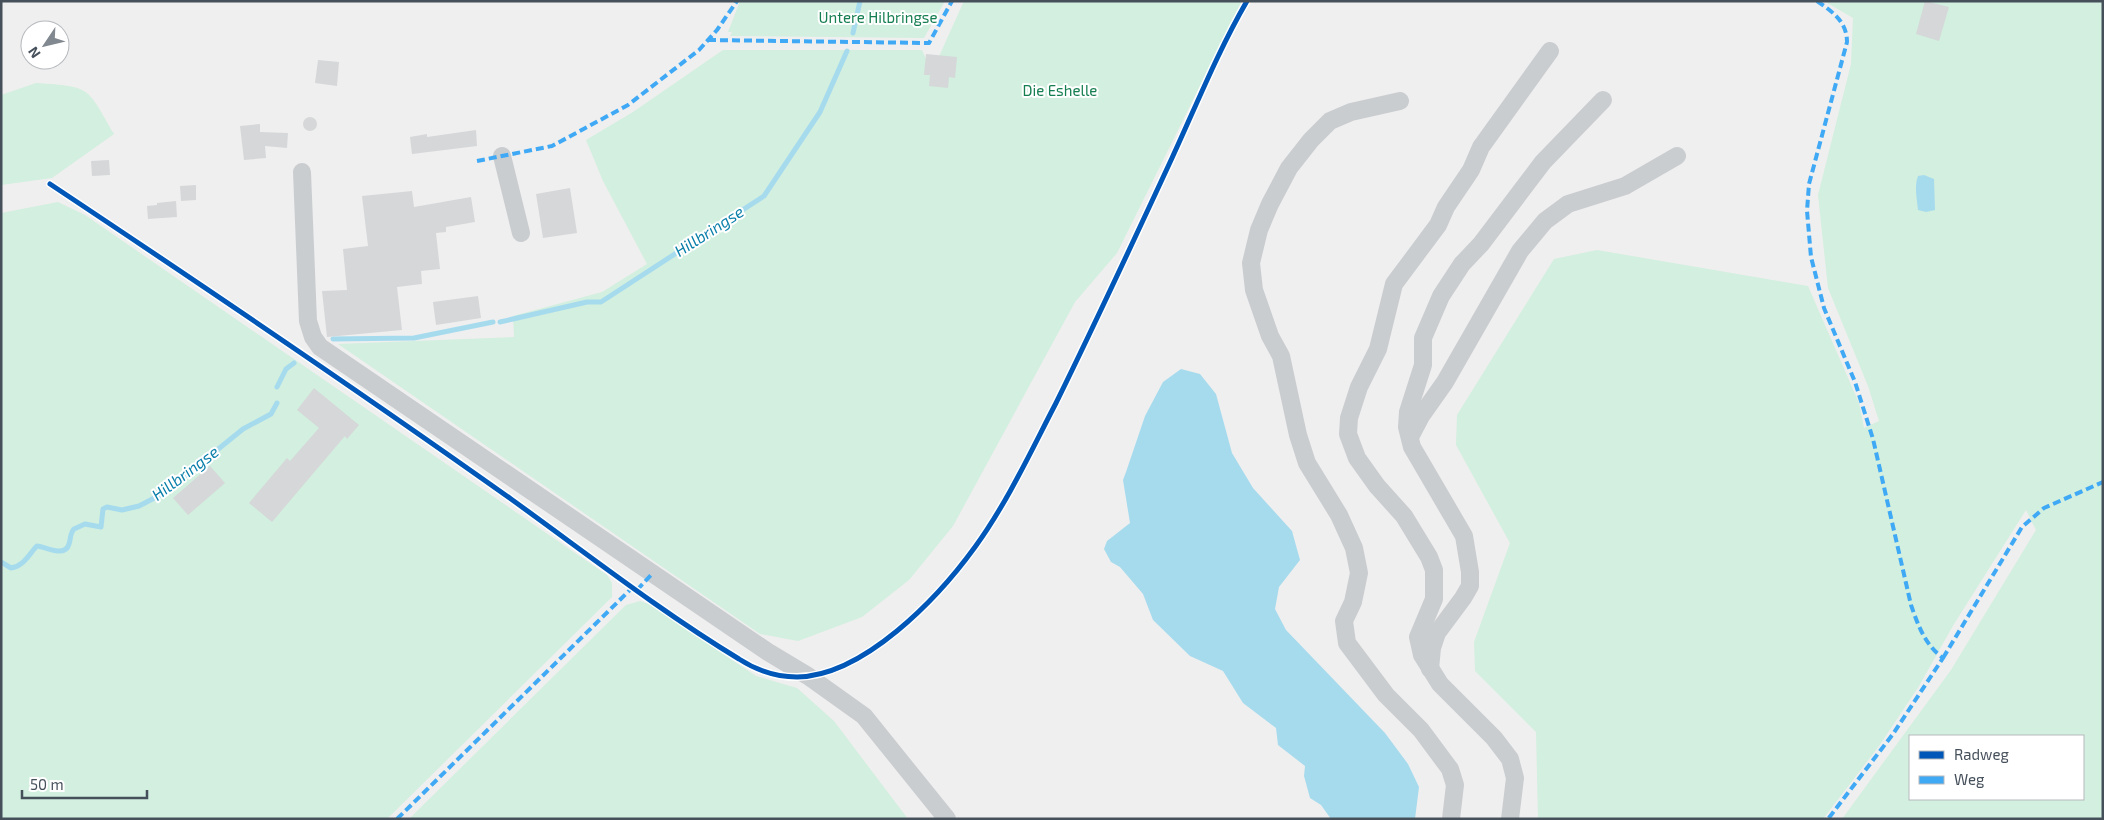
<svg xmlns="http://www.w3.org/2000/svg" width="2104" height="820" font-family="'Exo 2',sans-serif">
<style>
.green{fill:#d2efdf;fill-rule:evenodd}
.water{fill:#a6dbee}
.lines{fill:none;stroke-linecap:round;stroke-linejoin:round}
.stream{stroke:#a6dbee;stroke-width:5}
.building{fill:#d6d7d9}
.minor{stroke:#cacdd0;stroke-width:18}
.quiet{stroke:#3fa9f5;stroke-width:4;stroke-dasharray:8 4;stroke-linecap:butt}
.cycleway-casing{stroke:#fff;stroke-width:8}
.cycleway{stroke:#0057b8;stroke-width:5}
.labels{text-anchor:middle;stroke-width:4;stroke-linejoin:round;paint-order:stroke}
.park-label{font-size:15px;fill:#157e50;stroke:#fff}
.water-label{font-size:16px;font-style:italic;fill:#0a7faa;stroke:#fff}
</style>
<rect width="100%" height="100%" fill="#efefef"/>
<g class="green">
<polygon points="740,1 945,1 924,38 730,36 732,32 728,32"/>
<polygon points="964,1 1242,1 1117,253 1075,302 953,526 909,580 862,617 798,641 760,634 338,344 514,337 513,316 602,292 647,264 603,181 586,140 633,112 723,50 922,50 932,72"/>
<path d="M1824,1H2103V819H1842L1951,670L2036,530L2026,510L1954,624L1919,686L1879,746L1823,819H1538L1536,732L1475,671L1474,642L1510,543L1456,445L1457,415L1554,259L1597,250L1808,286L1859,403L1864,428L1879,421L1868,386L1828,288L1818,195L1851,64L1853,18ZM1910,736H2083V799H1910Z"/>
<path d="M36,83C92,87 86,86 114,134L52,178L1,185V95Z"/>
<polygon points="58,202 85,215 607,575 612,583 612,597 387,819 1,819 1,213"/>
<polygon points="640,601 649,604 756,676 797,688 834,721 908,819 409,819 626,605"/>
</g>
<g class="water">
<path d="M1924,175L1934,179L1935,210L1926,212L1918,210C1917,199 1914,186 1918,176Z"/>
<polygon points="1181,369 1200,374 1216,394 1232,453 1253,488 1292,531 1300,560 1279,587 1275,609 1286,630 1385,733 1408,764 1419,787 1415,819 1331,819 1321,805 1310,798 1304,776 1305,766 1278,745 1276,728 1243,703 1223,671 1190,656 1153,620 1143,594 1120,567 1111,562 1104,549 1107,541 1130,523 1123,480 1126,472 1145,416 1163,382"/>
</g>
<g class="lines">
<g class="stream">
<polyline points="853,33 860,1"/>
<polyline points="500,322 587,302 601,302 764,196 820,112 847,51"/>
<polyline points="333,339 414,338 493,322"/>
<polyline points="277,387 286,369 294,363"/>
<path d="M1,562L11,568C24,566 29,554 37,546C47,547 65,558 69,544C71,538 70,533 74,529L85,524L101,527L103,509L107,507L122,510L139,506L164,493L243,429L271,414L277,403"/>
</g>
</g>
<g class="building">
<polygon points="1925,1 1949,7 1939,41 1916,34"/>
<polygon points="926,54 957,57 955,78 949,77 948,88 929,86 930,75 924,75"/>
<polygon points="318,60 339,62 337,86 315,83"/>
<circle cx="310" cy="124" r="7"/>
<polygon points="260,124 260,132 288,133 287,148 265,146 266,158 244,160 240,126"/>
<polygon points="476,130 477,146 412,154 410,137 427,134 427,137"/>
<polygon points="109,160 110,175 92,176 91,161"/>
<polygon points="196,185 196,200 181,201 180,186"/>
<polygon points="570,188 577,233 543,238 536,194"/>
<polygon points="412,191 414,207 471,197 475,222 446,227 446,232 436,233 440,269 421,271 422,284 397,287 402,330 327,337 322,291 347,290 343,249 368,246 362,196"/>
<polygon points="176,201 177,217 148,219 147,206 157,205 157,203"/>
<polygon points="478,296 481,318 436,325 433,302"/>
<polygon points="314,388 359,425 347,439 345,436 272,522 249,503 287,458 290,461 319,428 297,410"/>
<polygon points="210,466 225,483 188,515 173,498"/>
</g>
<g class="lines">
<g class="minor">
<polyline points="1400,101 1351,112 1330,121 1311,140 1289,168 1270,204 1259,230 1251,263 1254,290 1270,336 1281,356 1298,435 1307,463 1339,515 1354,548 1359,573 1353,602 1344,621 1347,643 1386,695 1421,730 1450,769 1455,785 1451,819"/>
<polyline points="502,156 521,233"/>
<polyline points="302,172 308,321 313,337 320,347 768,652 808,676 864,716 947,819"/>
<polyline points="1410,437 1421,416 1445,382 1520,251 1545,221 1568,204 1625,186 1677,156"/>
<polyline points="1430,669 1432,648 1437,633 1463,598 1470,586 1470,572 1464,536 1412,447 1407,427 1408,412 1423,365 1423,338 1441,296 1462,264 1481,244 1543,162 1603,100"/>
<polyline points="1510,819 1515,778 1510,759 1494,738 1440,684 1422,655 1418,637 1434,599 1434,570 1429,557 1404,516 1377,486 1357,458 1348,434 1349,418 1359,387 1378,349 1394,284 1438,225 1446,207 1471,170 1481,147 1550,51"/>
</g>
<g class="quiet">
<path d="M1817,1C1833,12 1847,22 1847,42L1809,184L1807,211L1811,257L1824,308L1855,382L1873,439L1911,605C1918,625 1925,645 1943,658L1893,734L1828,819"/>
<polyline points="708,40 929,43 952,1"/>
<polyline points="477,161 552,146 628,105 699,50 717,30 737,1"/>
<polyline points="637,590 652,574"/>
<polyline points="1943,658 2022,527 2044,508 2103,482"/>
<polyline points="397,819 633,587"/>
</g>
<defs>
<path id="cycleway" d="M50,184C205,287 359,391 511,499C586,553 660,611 739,659C756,670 776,677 797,677C864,676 938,598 975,547C1007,503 1031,451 1056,403C1096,322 1134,240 1172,158C1196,106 1218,51 1247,1"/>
</defs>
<use href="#cycleway" class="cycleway-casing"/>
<use href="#cycleway" class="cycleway"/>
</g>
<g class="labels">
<g class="park-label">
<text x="878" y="23">Untere Hilbringse</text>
<text x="1060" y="96">Die Eshelle</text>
</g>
<g class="water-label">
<text transform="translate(709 231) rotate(-33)" y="6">Hillbringse</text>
<text transform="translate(185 473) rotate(-37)" y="6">Hillbringse</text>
</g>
</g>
<rect width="2104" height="820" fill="none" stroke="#46505b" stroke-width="5"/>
<rect x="1909" y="735" width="175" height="65" fill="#ffffff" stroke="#b5b9bd"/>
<rect x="1919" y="751" width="25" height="8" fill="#0057b8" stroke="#b5b9bd"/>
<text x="1954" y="760" font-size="15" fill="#46505b">Radweg</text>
<rect x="1919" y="776" width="25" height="8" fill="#3fa9f5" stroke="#b5b9bd"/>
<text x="1954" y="785" font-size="15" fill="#46505b">Weg</text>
<g transform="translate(45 45) rotate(235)"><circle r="24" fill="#ffffff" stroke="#b5b9bd"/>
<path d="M0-4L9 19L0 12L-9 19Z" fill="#81888f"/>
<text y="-8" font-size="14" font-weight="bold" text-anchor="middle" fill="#46505b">N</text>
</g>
<path d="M22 790v8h125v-8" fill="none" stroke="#46505b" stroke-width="2.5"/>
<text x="30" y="790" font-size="15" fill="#46505b" stroke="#ffffff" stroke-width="4" paint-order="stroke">50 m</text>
</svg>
